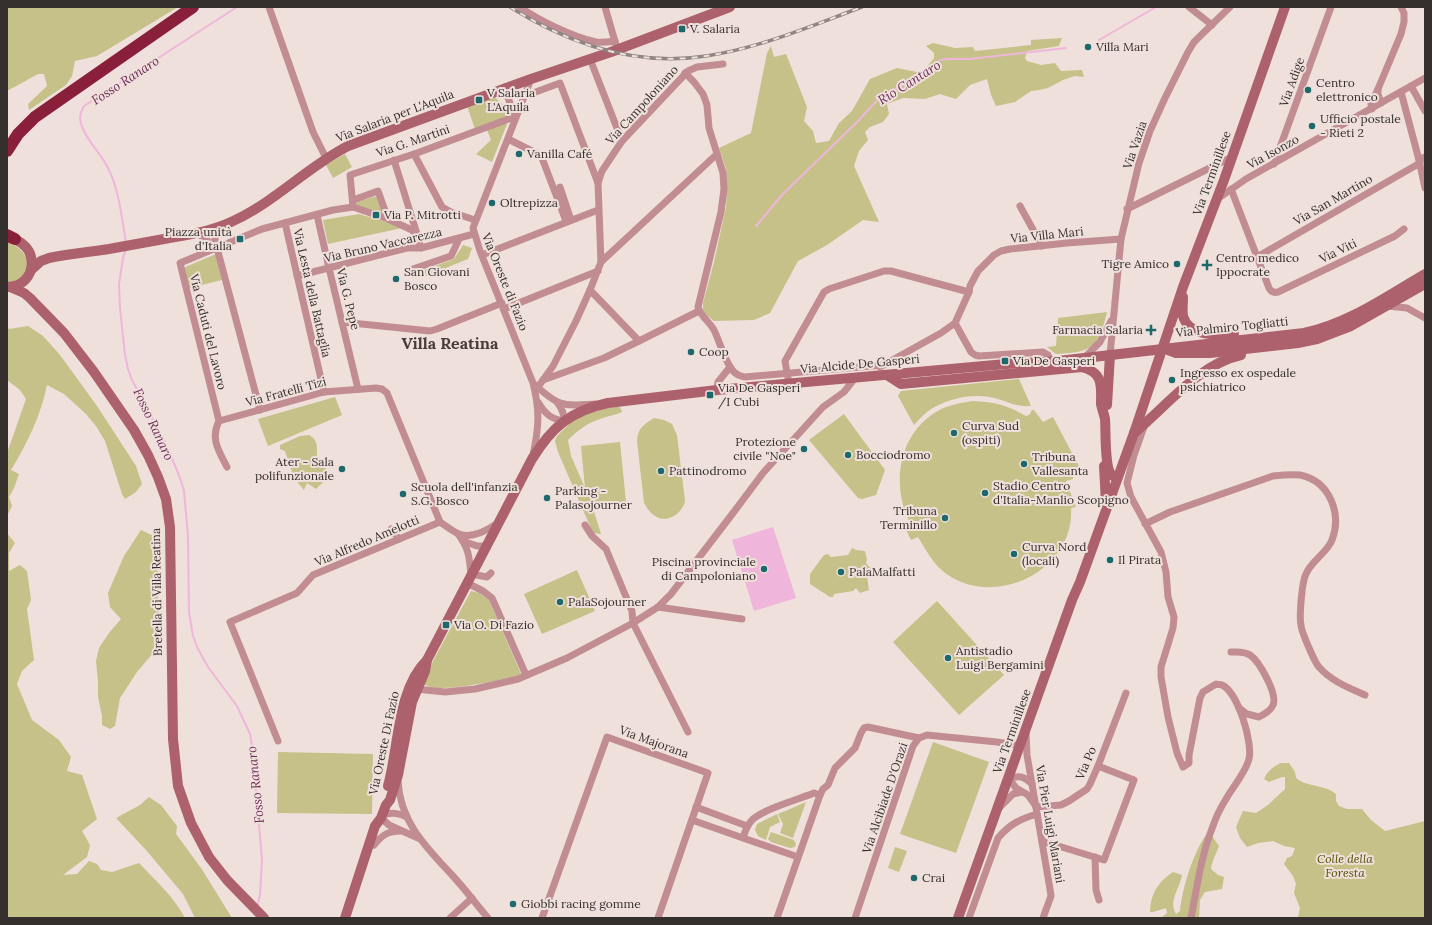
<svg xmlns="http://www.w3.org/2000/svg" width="1432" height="925" font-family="Lora,serif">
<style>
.green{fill:#c5c188}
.water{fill:#efb5da}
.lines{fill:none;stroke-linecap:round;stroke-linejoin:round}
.stream{stroke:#efb5da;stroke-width:2}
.street{stroke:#c18d92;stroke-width:7}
.secondary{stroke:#ac616c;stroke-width:10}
.highway{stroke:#8a1f39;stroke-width:12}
.rail-casing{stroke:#908582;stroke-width:3.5}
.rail{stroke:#efe0db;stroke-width:2;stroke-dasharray:6;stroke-linecap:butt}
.poi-dot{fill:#1c696b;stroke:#efe0db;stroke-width:1.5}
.labels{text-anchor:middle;stroke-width:4;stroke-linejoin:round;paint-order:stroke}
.poi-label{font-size:12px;fill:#352f2d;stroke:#efe0db;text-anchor:start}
.street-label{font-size:12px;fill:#352f2d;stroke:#efe0db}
.park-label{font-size:12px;font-style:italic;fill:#554f00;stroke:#efe0db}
.water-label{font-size:13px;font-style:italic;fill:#6e2b5a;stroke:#efe0db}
.district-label{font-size:16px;font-weight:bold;fill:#473c38;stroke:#efe0db}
</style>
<rect width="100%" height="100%" fill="#efe0db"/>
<g class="green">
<polygon points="7,7 178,7 97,56 75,61 72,76 66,85 29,110 28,104 47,86 44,74 38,74 7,91"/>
<polygon points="1062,38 1059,46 1027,51 1025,58 1027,61 1041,65 1055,63 1061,71 1082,70 1084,77 1075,76 1063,80 1048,88 1039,90 1031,91 1015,102 996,106 991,95 987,79 970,85 956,99 940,94 925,99 903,98 887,104 889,114 883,122 870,127 865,132 868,140 859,151 854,166 879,222 863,220 827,245 798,261 770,313 754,320 714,321 705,314 703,310 703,303 714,262 726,207 727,186 726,169 719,148 751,133 767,53 771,46 774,57 786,54 807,107 804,121 813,131 816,143 829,141 839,123 852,111 870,79 897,68 922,73 934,58 934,53 926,46 933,43 955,48 973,47 975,51 1031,45 1031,40"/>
<polygon points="494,97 505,106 509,117 475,129 467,106"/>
<polygon points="501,124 507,124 492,162 476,154 491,140 487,130"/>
<polygon points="345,154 352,167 333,178 326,165"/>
<polygon points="377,196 383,214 357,206 356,202"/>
<polygon points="359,214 399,226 402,228 328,244 323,220"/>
<path d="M7,243C25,246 36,268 19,279C16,281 11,282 7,283Z"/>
<polygon points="463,245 472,248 468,259 426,276 424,270 454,259"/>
<polygon points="216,254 222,280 189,288 183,268"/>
<path d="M1107,312C1098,348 1093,352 1056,354L1047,347L1056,346L1058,318Z"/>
<path d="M7,326L9,329L28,326L43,336L60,355L97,406L136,466L142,484L136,492L125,499L122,494L105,441L96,426L86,414L64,394L47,385C41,415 27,444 11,470L19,474L14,488L9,497L12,506L7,516V453L26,399L20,390L7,380Z"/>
<path d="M1019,379L1031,406C1017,407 1011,403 998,399C975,392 946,398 927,412C922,416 918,421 914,425L898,396L901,391Z"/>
<polygon points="335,397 342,415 268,446 258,419"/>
<path d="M973,401C995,402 1007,405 1026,416L1029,415L1032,410H1034L1043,422L1053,417L1082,472L1073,477V479L1066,481L1076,507L1071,508C1075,570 997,608 948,575C934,566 926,550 918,537L911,540L904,526L910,523C889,482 900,426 946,407C955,404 964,402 973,401Z"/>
<path d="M615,406L620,407L622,412C615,415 608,416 600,419C587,423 577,431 568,440L571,456L585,488L581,446L620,442L626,502L592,505L601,534L593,533L558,452L555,441L557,436L568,425L577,418L588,414Z"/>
<polygon points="844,414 885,470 876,495 862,499 858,498 809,440"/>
<path d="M654,418L664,420L672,424L677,435L685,501C682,514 667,524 655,516C650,513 647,508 644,503L637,441C638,428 643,425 654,418Z"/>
<path d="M309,435C318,439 317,448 317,456L327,464L326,471L319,476L323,482L316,489L307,483L304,490L294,478L285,451L280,449V445L300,436Z"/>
<polygon points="141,530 158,538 158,597 160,632 154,652 137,672 120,698 115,726 110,729 102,725 102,716 98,697 98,681 96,661 99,648 109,633 121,619 110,607 108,593 124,556"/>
<path d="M7,533L15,543L9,553V571L20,565L27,571L31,600L27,609L34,660L22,671L17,684L32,720L59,740L71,757L67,771L82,775L97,819L82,831L90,845L87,857L63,875L77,874L89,861L97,864L101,870L112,872L139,863C155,880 174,897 185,918H7Z"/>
<polygon points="852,548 856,550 865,551 867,560 866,563 872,570 867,576 869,590 860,593 856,588 853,591 834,594 833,597 830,597 810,584 810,574 824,555 828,554 831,557 848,555"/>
<polygon points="577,570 595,611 542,634 524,594"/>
<path d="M471,591L479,593L489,600L521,674L517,676C499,680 438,695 424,684L433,661Z"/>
<polygon points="937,601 1004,675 959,715 893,642"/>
<polygon points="933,742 989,762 956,853 900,834"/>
<polygon points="278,752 373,754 372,814 277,813"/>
<path d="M1281,763H1289L1295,772L1296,778C1306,787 1324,784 1336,794V801L1339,806L1347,809H1362L1371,820L1385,831L1425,821V918H1298L1300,908L1294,893L1296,884L1293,876L1284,864L1287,858L1292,856L1295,848L1284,846L1273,841L1258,843L1247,847L1240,838L1236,827L1243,811L1256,813L1268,805L1285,789V777H1282L1269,782L1264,779C1267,771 1273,767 1281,763Z"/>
<polygon points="149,797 161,805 177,826 176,834 201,868 232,918 195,918 183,894 146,850 116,818 140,805"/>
<polygon points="806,802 793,838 780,833 783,824 778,814"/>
<polygon points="777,814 780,822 770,827 766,840 758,836 755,830 757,824"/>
<polygon points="771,832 794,840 796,844 795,847 790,848 771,842 768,839"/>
<path d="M1206,835L1212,836L1219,846C1216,854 1212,861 1211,869L1218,875L1224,877L1222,889L1205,892L1200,900L1199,918H1161L1167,913L1166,908L1153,912H1150C1151,892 1158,883 1173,872L1182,875C1180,889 1168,900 1176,914L1180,911C1182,889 1193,853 1206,835Z"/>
<polygon points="895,847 907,851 899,872 888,868"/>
</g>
<polygon class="water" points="773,527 796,598 754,611 732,540"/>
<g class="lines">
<g class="stream">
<polyline points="1099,40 1156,7"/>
<polyline points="756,226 782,195 858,121 880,97 921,75 940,60 948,59 969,59 1066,48"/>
<path d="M126,243C122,219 119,189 108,168C101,154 89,143 83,129C79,120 79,115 84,106L237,7"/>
<polyline points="126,249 123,258 119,284 120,308 125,355 128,369 132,380 167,446 180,478 184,491 188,536 189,612 193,636 198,649 208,667 237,706 250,734 252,745 262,859 260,895 257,907"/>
</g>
<g class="street">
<polyline points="269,7 313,132 326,158"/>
<path d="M520,7C540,21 573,37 596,42C602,43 608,42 615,41"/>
<polyline points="605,7 616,45"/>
<polyline points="1189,7 1212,25"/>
<polyline points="590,59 622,141"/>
<path d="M685,73L694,82L703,94L707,105L709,128L723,173L724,189L721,212L698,307C701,317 709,321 714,330C720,342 725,363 734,372C738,376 741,376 745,377L883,365"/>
<path d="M531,79L473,228L480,251L533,383C540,411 539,427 533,455"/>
<polyline points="1411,86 1425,111"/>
<polyline points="505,89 512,109 514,121"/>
<polyline points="1378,89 1401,34 1404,22 1404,13 1401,7"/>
<polyline points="1401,92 1419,160 1425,157"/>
<polyline points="525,96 560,83 598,183"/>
<polyline points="1372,109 1371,104 1378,89 1378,94 1381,103"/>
<polyline points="508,139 536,153 542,158 566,221"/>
<polyline points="414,154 442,207 451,212 475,220"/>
<polyline points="394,160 417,234"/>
<polyline points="1419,160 1425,188"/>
<polyline points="1274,164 1331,7"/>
<polyline points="560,187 571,220"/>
<path d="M1231,189L1269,288C1271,292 1274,293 1278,292L1395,236L1404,229"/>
<polyline points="353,200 378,191 388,219"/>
<polyline points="1216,200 1246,179 1425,78"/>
<polyline points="1020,206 1042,246"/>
<polyline points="353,207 350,175 417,153 514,117"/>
<polyline points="1127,209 1232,157"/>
<polyline points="317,215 329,268 358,389"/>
<polyline points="285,223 324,392"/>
<polyline points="197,233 217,248 215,239 215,228"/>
<polyline points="217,248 260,410"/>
<polyline points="482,255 598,210"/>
<polyline points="1257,257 1420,163"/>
<polyline points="601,262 717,154"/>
<polyline points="413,269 451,256 459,239"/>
<polyline points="297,276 407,248 421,248 474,234"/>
<polyline points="590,290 639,341"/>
<polyline points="1387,306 1407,308 1425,318"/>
<polyline points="504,309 598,271"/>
<polyline points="342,322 430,331 437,329 502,303"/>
<polyline points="955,323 971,352 975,355 979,356 1043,352 1048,355 1051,361"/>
<polyline points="1110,355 1121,239 1139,163 1150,131 1165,98 1188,52 1194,42 1230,7"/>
<polyline points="1084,358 1100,342 1111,321"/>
<polyline points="880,367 941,333 955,323 969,292 970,286 978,271 994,255 1001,251 1010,249 1067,243 1121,239"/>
<polyline points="543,380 604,358 639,341 699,311"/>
<path d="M534,384C559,407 562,406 595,404"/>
<polyline points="789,384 785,361 824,292 829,289 884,271 891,271 969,292"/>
<polyline points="538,387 553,366 576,321 590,290 601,262 598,183 602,171 622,141 688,71 697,67 723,64"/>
<polyline points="717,390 718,382 730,367"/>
<path d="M538,402C545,414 551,419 564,421C564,413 562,409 557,402"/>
<polyline points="219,421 180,263 262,229 333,210 353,207 388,219 412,230 417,236 421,248"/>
<path d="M1145,424L1134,455L1127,483L1131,497L1161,552L1166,572L1168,597L1174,617L1173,628L1161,667V677L1168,717L1177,753L1183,767L1189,763V755L1200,698L1203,692L1216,684C1218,685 1220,684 1222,685C1238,692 1253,743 1249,759C1245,774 1233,786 1226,799C1221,807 1216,817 1213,826C1201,856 1197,887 1191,918"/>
<path d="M227,467C219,451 210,439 219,421L324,392L376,388L382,389L387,393L440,522"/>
<path d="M1145,524L1170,512L1273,476C1282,475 1292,474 1300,475C1330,481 1342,514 1332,540C1327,553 1311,561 1306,574C1302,581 1299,617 1301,625C1301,631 1315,663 1319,667C1331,681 1349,688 1365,695"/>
<polyline points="585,525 592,536 606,549 632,611 633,623 688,732"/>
<polyline points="391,529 399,539"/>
<path d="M458,534C469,549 469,556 471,574L487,577L491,573"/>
<polyline points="463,541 477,546 486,546"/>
<polyline points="467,583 483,591 492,598 526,675"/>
<polyline points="658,607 742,619"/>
<path d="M1231,652C1237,652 1244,651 1250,655C1259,661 1278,694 1273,705C1271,711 1264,714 1259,717L1247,714L1239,708"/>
<polyline points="416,689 445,692 475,689 518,679 567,658 633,623 658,607 671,594 733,513 763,473 823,407 844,392 855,378"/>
<polyline points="1026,733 1027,755 1050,889 1051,896 1043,918"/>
<path d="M278,741L230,622L297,593L313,575L440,522C446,526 452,531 459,534C473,539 487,530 498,523"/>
<path d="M398,781C400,822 426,847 452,875C465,889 476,904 488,918"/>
<path d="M1032,784C1024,776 1019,775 1009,779L1016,788L1028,795L1035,805"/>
<polyline points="820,795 823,789 828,785 835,768 855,748 861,733 864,728 868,727 919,738"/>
<polyline points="696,807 747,826"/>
<polyline points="1000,807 1013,794 1022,792"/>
<polyline points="1036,807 1061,805 1069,801 1087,789 1090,784 1098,766 1126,693"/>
<path d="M382,815C392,812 398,813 407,817"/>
<polyline points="381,818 389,825 418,838"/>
<polyline points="692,820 743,838"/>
<polyline points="1042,841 1104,860 1134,780 1098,766"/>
<path d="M374,845C382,835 388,831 401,831"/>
<polyline points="1095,857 1096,890 1099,900"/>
<polyline points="450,918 472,898"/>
<polyline points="542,918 607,737 708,773 658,918"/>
<path d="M777,918L820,795L814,793C797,800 766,808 753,819C748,824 745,831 743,838L798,857"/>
<polyline points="855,918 913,746 919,738 927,735 997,742 1021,746"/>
<path d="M969,918L998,838C1010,824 1020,819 1037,814"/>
</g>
<g class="secondary">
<path d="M7,238C41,241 39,287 7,287"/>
<path d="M31,270L41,261L49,258C69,254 89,252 109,249C131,245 153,241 175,237C194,234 214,230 231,222C274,203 307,167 348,146L531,79L611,52L730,7"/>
<polyline points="10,287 24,293 30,298 64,333 94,372 134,430 148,455 158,477 166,499 170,527 173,739 178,786 191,823 209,857 227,880 264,918"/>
<path d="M1183,297C1183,303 1182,310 1183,316C1189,337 1217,335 1234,334"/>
<polyline points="1168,350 1176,353 1210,353 1298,343 1317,339 1351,326 1425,284"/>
<path d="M887,375L901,384L1082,367C1089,369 1096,372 1099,379C1102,386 1101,396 1101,404C1102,409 1104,414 1105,419C1106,430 1104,471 1113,476H1118"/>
<polyline points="1107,405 1110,355"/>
<path d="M1134,433C1166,407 1199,364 1241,355"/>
<polyline points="1104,466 1106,503"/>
<path d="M388,786C399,747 397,689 427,660"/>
<path d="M345,918L375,826L381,818L386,805L390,800L398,775L412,702L425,671L427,660L532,459C552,427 570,411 608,403L717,390L1006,364L1058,361L1304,333C1348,324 1387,296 1425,274"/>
<polyline points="958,918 1072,600 1080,582 1134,433 1183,287 1224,180 1285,7"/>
</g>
<g class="highway">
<polyline points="7,151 18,134 35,117 193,7"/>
<polyline points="7,235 15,239"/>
</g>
<defs>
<path id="rail" d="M510,7C569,44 635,67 706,56C760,48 811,26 862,7"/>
</defs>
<use href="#rail" class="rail-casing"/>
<use href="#rail" class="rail"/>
</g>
<g class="poi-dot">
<rect x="678" y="25" width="8" height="8" rx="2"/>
<circle cx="1088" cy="47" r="4"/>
<circle cx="1308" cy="90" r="4"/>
<rect x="475" y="96" width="8" height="8" rx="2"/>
<circle cx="1312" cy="126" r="4"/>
<circle cx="519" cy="154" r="4"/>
<circle cx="492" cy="203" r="4"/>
<rect x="372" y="211" width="8" height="8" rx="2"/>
<rect x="236" y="235" width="8" height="8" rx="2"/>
<circle cx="1177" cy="264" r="4"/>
<path d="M1205 259h4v4h4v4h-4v4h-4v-4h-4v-4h4z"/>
<circle cx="396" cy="279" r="4"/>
<path d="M1149 324h4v4h4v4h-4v4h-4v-4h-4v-4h4z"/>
<circle cx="691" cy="352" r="4"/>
<rect x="1001" y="357" width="8" height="8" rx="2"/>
<circle cx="1172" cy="380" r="4"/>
<rect x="706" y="391" width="8" height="8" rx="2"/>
<circle cx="954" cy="433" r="4"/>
<circle cx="804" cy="449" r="4"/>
<circle cx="848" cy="455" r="4"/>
<circle cx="1024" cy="464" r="4"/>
<circle cx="342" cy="469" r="4"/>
<circle cx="661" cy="471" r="4"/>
<circle cx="985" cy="493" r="4"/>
<circle cx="403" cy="494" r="4"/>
<circle cx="547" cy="498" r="4"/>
<circle cx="945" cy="518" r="4"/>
<circle cx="1014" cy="554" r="4"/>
<circle cx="1110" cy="560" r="4"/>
<circle cx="764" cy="569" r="4"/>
<circle cx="841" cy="572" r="4"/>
<circle cx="560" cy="602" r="4"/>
<rect x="442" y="621" width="8" height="8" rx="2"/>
<circle cx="948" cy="658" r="4"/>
<circle cx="914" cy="878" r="4"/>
<circle cx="513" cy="904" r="4"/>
</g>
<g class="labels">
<g class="poi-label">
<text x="690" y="33">V. Salaria</text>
<text x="1096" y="51">Villa Mari</text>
<text x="1316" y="87">Centro<tspan x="1316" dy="14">elettronico</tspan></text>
<text x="487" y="97">V Salaria<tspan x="487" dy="14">L'Aquila</tspan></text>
<text x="1320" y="123">Ufficio postale<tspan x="1320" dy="14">- Rieti 2</tspan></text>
<text x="527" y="158">Vanilla Café</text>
<text x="500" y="207">Oltrepizza</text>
<text x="384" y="219">Via P. Mitrotti</text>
<text x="232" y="236" text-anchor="end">Piazza unità<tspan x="232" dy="14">d'Italia</tspan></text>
<text x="1216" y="262">Centro medico<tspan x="1216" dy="14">Ippocrate</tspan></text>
<text x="1169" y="268" text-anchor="end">Tigre Amico</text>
<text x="404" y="276">San Giovani<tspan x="404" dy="14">Bosco</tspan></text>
<text x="1143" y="334" text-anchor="end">Farmacia Salaria</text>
<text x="699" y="356">Coop</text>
<text x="1013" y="365">Via De Gasperi</text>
<text x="1180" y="377">Ingresso ex ospedale<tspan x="1180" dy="14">psichiatrico</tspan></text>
<text x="718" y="392">Via De Gasperi<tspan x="718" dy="14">/I Cubi</tspan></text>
<text x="962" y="430">Curva Sud<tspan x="962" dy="14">(ospiti)</tspan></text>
<text x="796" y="446" text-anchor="end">Protezione<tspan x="796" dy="14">civile "Noe"</tspan></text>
<text x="856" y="459">Bocciodromo</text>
<text x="1032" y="461">Tribuna<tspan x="1032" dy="14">Vallesanta</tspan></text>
<text x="334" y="466" text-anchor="end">Ater - Sala<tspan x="334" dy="14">polifunzionale</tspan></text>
<text x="669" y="475">Pattinodromo</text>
<text x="993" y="490">Stadio Centro<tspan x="993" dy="14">d'Italia-Manlio Scopigno</tspan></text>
<text x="411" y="491">Scuola dell'infanzia<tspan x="411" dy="14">S.G. Bosco</tspan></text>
<text x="555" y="495">Parking -<tspan x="555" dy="14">Palasojourner</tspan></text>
<text x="937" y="515" text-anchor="end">Tribuna<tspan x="937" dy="14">Terminillo</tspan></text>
<text x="1022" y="551">Curva Nord<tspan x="1022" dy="14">(locali)</tspan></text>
<text x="1118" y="564">Il Pirata</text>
<text x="756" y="566" text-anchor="end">Piscina provinciale<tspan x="756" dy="14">di Campoloniano</tspan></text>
<text x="849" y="576">PalaMalfatti</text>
<text x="568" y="606">PalaSojourner</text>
<text x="454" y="629">Via O. Di Fazio</text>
<text x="956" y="655">Antistadio<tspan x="956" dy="14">Luigi Bergamini</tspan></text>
<text x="922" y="882">Crai</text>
<text x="521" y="908">Giobbi racing gomme</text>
</g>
<g class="street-label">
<text transform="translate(1292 82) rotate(-70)" y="4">Via Adige</text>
<text transform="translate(642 105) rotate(-48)" y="4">Via Campoloniano</text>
<text transform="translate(395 116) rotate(-21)" y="4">Via Salaria per L'Aquila</text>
<text transform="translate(413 141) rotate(-19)" y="4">Via G. Martini</text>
<text transform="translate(1135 145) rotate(-71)" y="4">Via Vazia</text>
<text transform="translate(1273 152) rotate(-29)" y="4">Via Isonzo</text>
<text transform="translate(1212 173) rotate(-70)" y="4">Via Terminillese</text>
<text transform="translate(1333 200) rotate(-30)" y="4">Via San Martino</text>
<text transform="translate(1047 235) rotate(-6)" y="4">Via Villa Mari</text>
<text transform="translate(383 245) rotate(-13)" y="4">Via Bruno Vaccarezza</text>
<text transform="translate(1338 251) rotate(-26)" y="4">Via Viti</text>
<text transform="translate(505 282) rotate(68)" y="4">Via Oreste di Fazio</text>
<text transform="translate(312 293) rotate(77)" y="4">Via Lesta della Battaglia</text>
<text transform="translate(348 299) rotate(76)" y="4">Via G. Pepe</text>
<text transform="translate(1232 327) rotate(-6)" y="4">Via Palmiro Togliatti</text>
<text transform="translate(208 332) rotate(76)" y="4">Via Caduti del Lavoro</text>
<text transform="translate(860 364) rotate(-5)" y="4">Via Alcide De Gasperi</text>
<text transform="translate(286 392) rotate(-15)" y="4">Via Fratelli Tizi</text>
<text transform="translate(367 541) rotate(-23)" y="4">Via Alfredo Amelotti</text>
<text transform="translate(157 592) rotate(-91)" y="4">Bretella di Villa Reatina</text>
<text transform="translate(1012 731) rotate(-70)" y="4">Via Terminillese</text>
<text transform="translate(654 742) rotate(20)" y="4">Via Majorana</text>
<text transform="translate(384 743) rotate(-78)" y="4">Via Oreste Di Fazio</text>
<text transform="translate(1086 763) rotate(-67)" y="4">Via Po</text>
<text transform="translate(885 798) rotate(-71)" y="4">Via Alcibiade D'Orazi</text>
<text transform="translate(1050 824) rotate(80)" y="4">Via Pier Luigi Mariani</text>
</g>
<g class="park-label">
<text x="1345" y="863">Colle della<tspan x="1345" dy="14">Foresta</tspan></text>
</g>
<g class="water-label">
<text transform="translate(125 80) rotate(-33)" y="5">Fosso Ranaro</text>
<text transform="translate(909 82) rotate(-32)" y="5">Rio Cantaro</text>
<text transform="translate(154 424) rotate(65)" y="5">Fosso Ranaro</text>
<text transform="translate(255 785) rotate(-96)" y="5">Fosso Ranaro</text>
</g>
<g class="district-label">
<text x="450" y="349">Villa Reatina</text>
</g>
</g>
<rect width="1432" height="925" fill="none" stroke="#352f2d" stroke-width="16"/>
</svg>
